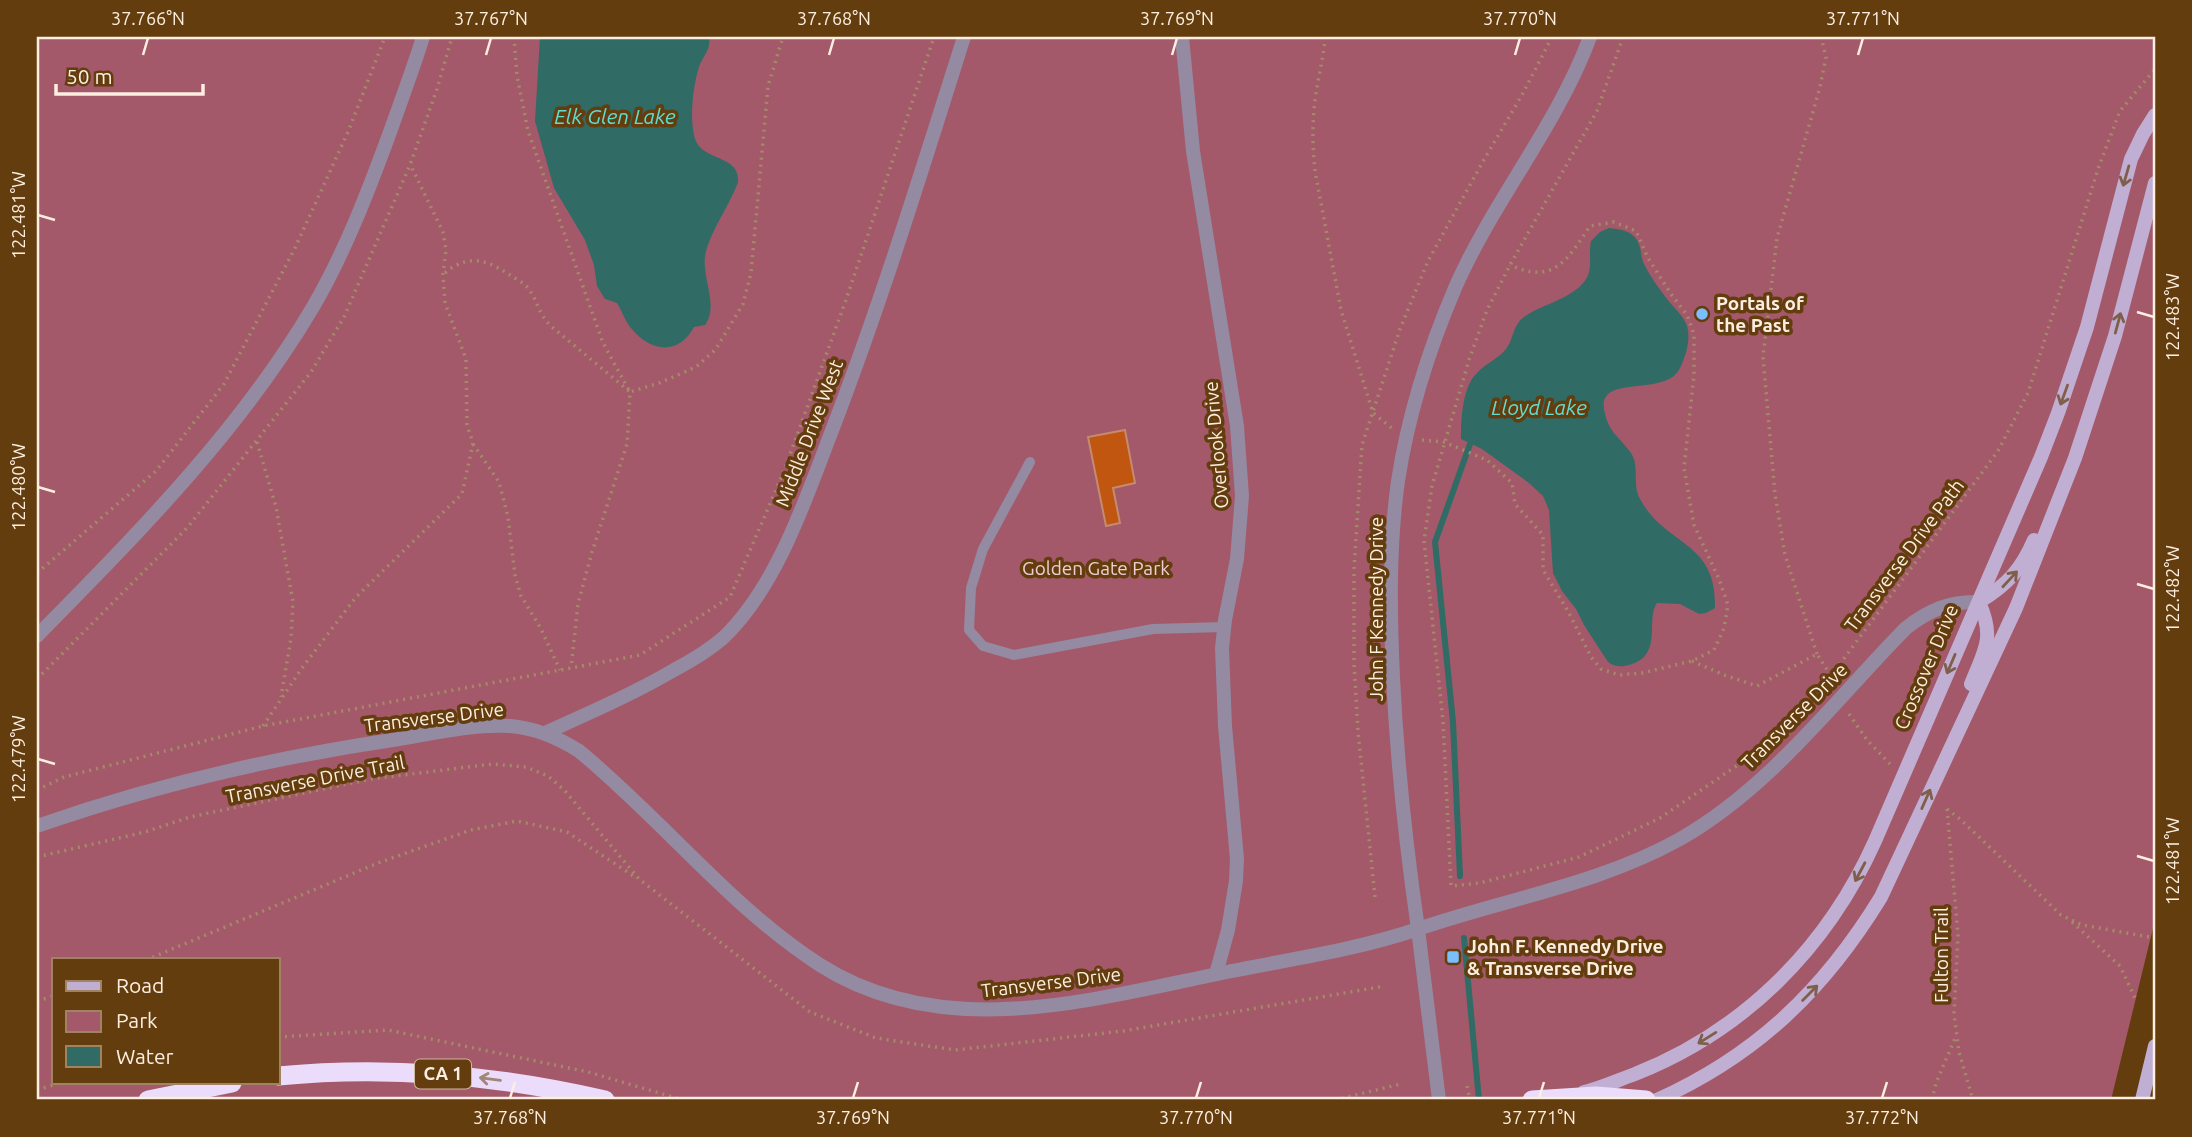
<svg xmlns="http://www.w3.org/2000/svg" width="2192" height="1137" font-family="Ubuntu,sans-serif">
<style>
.green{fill:#a35969;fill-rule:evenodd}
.water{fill:#306b65}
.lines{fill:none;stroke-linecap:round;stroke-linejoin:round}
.stream{stroke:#306b65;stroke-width:6}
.building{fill:#c15610;stroke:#c48b70;stroke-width:2}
.path{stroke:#a58a69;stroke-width:3.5;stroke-dasharray:2 5;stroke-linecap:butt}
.service{stroke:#948aa1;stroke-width:10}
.pedestrian{stroke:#948aa1;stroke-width:14}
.minor{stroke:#948aa1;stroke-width:14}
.tertiary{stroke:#948aa1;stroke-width:14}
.secondary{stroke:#c0aed3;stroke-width:14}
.trunk{stroke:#eadcfa;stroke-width:19}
.oneway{stroke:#7f5f49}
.oneway2{stroke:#a08578}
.ticks{fill:none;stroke:#fceee0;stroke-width:2.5}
.poi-dot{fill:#7cbef9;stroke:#633d0e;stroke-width:2.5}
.labels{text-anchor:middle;stroke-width:7;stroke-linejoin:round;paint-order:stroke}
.shield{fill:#633d0e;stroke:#ceb9a1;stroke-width:2}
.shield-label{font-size:18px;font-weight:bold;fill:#fceee0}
.poi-label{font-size:19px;font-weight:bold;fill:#fceee0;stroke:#633d0e;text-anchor:start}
.street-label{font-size:19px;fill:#fceee0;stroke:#633d0e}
.park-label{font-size:19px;fill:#eeced3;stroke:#633d0e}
.water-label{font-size:21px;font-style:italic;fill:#61dcd0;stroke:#633d0e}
.neatline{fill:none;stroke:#fceee0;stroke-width:2.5}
.ticks-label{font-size:18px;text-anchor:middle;fill:#fceee0}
</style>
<rect width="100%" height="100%" fill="#633d0e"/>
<path class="green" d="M37,37H2155V920L2111,1100H37ZM54,960H278V1083H54Z"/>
<g class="water">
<path d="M540,37H709C711,51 703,55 699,67C693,87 689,118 695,139C703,162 740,154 738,182C730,205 709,233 705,256C702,279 719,306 705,325L694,327C678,356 650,352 631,328C625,321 622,311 617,303L605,299L597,286L594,265L585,240L554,188L535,121Z"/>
<path d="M1609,228C1619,229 1632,231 1637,240C1642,248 1640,257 1645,266C1652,279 1662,293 1672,305C1678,312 1684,317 1687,326C1691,339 1686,356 1680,368C1666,398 1599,373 1604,409C1608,433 1619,436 1631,453C1640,467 1632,485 1640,499C1666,547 1717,540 1715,608L1706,613L1699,614L1680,604L1657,603C1645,620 1664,656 1629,665C1621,667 1615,667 1608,662L1584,625L1576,609L1562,591L1553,573L1549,510L1543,496L1529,483L1482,449L1461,439C1461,420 1462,387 1477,373C1485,364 1498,359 1506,349C1514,339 1512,326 1524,317C1542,304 1569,300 1584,282C1594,270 1588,255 1591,241L1600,232Z"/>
</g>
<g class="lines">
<g class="stream">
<polyline points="1460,876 1453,722 1435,542 1470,444"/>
<polyline points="1464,938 1479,1100"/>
</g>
</g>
<polygon class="building" points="1125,430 1135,483 1113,488 1120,523 1106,526 1088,437"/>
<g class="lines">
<g class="path">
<polyline points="514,37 517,76 528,131 603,343 630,392 659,383 696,367 716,349 743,304 751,273 768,86 783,37"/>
<path d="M1325,37C1324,54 1320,70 1317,87C1312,115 1312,143 1315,171L1341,310L1373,413L1393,429"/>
<polyline points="1623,37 1597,111 1510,265 1487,310 1469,360 1432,486 1424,541 1443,721 1451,886 1480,883 1579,857 1660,818 1751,756 1831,676 1998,451 2028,393 2099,166 2120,111 2155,69"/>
<path d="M445,273C469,253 487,260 510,275C516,279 524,283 528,288C538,301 537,312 551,326L630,392L627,444L592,552L578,604L571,668"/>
<path d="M1422,440L1444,442L1487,460L1512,483L1515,504L1543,535V570L1569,613L1591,657L1601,669L1619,675L1642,673L1692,661L1714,650L1724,628L1728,605L1719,579L1694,525L1684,468L1694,375V334L1687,315L1671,294L1648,258L1636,231L1614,222L1590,226C1567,260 1554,285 1510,265"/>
<polyline points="257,442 276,507 293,602 291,638 281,697"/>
<polyline points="473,444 499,482 508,517 515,575 521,596 540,627 560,670"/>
<polyline points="37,573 156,471 224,384 295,248 348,132 385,37"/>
<polyline points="1817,654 1785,555 1775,494 1763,357 1777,238 1820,87 1826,57 1821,37"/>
<polyline points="1692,661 1724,675 1757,686 1817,654 1831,676"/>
<polyline points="37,679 187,528 311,372 344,317 410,165 437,89 452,37"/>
<polyline points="1849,714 1867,740 1890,764"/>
<polyline points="263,726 302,668 356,597 462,494 473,443 467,425 466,359 445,303 443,274 446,250 443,232 411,166"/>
<polyline points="37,790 64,777 263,726 640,655 730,597 784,471 846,300 934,37"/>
<polyline points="1947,809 1958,935 1954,1014 1959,1052 1973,1100"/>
<polyline points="1947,809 1960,819 2061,915 2082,925 2155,938"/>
<polyline points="37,857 145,832 190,817 371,779 492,764 526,767 548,776 565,791 639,879 810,1012 876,1038 955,1050 1123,1031 1385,986"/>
<polyline points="1375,897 1358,731 1354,663 1354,569 1362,445 1400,329 1428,261 1482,163 1522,95 1552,37"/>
<polyline points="2072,922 2120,966 2136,1000"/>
<polyline points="146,960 378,863 471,830 517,821 567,832 635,877"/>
<polyline points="37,1001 54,996"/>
<polyline points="278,1037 388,1030 588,1072 683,1100"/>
<polyline points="1467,1086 1470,1100"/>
<polyline points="37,1090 60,1083"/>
<polyline points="1335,1100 1401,1084"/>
<polyline points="1932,1100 1936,1083 1956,1036"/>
</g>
<polyline class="service" points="1030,462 983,549 971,588 969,630 983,646 1014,655 1153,629 1224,627"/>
<g class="pedestrian">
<polyline points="1182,37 1193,151 1237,426 1242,496 1237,559 1225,620 1222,648 1225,726 1237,859 1236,881 1228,930 1216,974"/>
<polyline points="1418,929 1439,1100"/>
</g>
<g class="minor">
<path d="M545,733C589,713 633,694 674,670C691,661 708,651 723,638C776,588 805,501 831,433C881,303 922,170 964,37"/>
<path d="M37,826C154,785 276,757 399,739C435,733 474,724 510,726C536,728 557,737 579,751C662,819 730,907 820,965C944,1044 1094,999 1227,972C1291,959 1356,950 1418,929"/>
</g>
<g class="tertiary">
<path d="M1590,37C1557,126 1493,201 1455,288C1429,349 1408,416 1398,481C1389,546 1390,611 1393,677C1397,761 1406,846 1418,929C1505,899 1600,884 1680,839C1771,787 1834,701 1906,628C1929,610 1950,601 1979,602"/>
<path d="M37,636C138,533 239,432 313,307C345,252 368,192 390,132C401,101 413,69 423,37"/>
</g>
<g class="secondary">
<path d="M1971,684C1985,649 1995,638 1979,602C2007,585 2021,570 2034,540"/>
<path d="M1584,1092C1601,1088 1618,1080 1635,1074C1744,1031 1827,948 1875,841L2041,457L2058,413L2087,327L2131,159L2143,134L2155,115"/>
<path d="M1657,1100C1757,1055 1824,990 1881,897L2016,608L2075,458L2115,336L2155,183"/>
<polyline points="2142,1100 2155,1046"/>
</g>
<g class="trunk">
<path d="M278,1076C389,1065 497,1075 605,1100"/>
<polyline points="148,1100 232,1083"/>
<polyline points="1532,1100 1596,1096 1646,1100"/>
</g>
</g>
<defs><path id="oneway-shaft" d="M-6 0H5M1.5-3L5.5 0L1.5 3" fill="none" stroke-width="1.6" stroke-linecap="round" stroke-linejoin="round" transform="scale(1.75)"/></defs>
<g class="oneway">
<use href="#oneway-shaft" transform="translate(2126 176) rotate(106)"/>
<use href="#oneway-shaft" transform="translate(2118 323) rotate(-75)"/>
<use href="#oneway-shaft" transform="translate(2064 395) rotate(110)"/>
<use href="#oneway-shaft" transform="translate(2010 579) rotate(-47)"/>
<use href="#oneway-shaft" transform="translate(1951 664) rotate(113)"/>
<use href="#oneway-shaft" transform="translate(1926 799) rotate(-66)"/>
<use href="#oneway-shaft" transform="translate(1860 872) rotate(118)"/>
<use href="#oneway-shaft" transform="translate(1810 993) rotate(-45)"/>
<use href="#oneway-shaft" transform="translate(1707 1038) rotate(148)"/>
</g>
<use class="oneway2" href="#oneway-shaft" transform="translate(490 1079) rotate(-173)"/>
<path class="ticks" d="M143,55L148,38M486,55L491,38M829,55L834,38M1172,55L1177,38M1515,55L1520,38M1858,55L1863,38M38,215L55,220M2137,312L2154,317M38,487L55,492M2137,584L2154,589M38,759L55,764M2137,856L2154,861M510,1098L515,1082M853,1098L858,1082M1196,1098L1201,1082M1539,1098L1544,1082M1882,1098L1887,1082"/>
<g class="poi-dot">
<circle cx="1702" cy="314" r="7"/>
<rect x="1446" y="950" width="14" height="14" rx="3.5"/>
</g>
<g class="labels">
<rect class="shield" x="415" y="1059.5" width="56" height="29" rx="5"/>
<g class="shield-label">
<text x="443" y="1080">CA 1</text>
</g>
<g class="poi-label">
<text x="1716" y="310">Portals of<tspan x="1716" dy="22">the Past</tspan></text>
<text x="1467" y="953">John F. Kennedy Drive<tspan x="1467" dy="22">&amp; Transverse Drive</tspan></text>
</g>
<g class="street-label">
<text transform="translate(809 433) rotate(-69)" y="7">Middle Drive West</text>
<text transform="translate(1216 445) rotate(-95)" y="7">Overlook Drive</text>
<text transform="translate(1904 555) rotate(-53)" y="7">Transverse Drive Path</text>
<text transform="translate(1376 609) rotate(-90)" y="7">John F Kennedy Drive</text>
<text transform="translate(1926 667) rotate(-67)" y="7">Crossover Drive</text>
<text transform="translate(1794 716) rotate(-45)" y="7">Transverse Drive</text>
<text transform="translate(434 717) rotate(-7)" y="7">Transverse Drive</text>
<text transform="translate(315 779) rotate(-11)" y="7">Transverse Drive Trail</text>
<text transform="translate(1941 955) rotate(-90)" y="7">Fulton Trail</text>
<text transform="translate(1051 982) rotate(-7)" y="7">Transverse Drive</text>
</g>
<g class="park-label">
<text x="1096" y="575">Golden Gate Park</text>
</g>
<g class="water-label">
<text x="615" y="124">Elk Glen Lake</text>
<text x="1539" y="415">Lloyd Lake</text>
</g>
</g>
<rect width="2192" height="1137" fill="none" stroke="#633d0e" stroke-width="77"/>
<rect x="52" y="958" width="228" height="126" fill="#633d0e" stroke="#a08462" stroke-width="2"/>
<rect x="66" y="981" width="35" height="10" fill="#c0aed3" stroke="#a08462" stroke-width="2"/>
<text x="116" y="993" font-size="21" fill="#fceee0">Road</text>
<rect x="66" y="1011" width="35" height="21" fill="#a35969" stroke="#a08462" stroke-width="2"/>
<text x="116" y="1028" font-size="21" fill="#fceee0">Park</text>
<rect x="66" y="1046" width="35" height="21" fill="#306b65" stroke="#a08462" stroke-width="2"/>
<text x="116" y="1064" font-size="21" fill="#fceee0">Water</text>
<path d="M56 84v10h147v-10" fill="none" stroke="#fceee0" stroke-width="3.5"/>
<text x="66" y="84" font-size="21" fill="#fceee0" stroke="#633d0e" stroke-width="5" paint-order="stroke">50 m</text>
<rect x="38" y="38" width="2116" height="1060" class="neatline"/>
<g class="ticks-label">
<text x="148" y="25">37.766°N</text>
<text x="491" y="25">37.767°N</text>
<text x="834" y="25">37.768°N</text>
<text x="1177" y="25">37.769°N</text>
<text x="1520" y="25">37.770°N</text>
<text x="1863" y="25">37.771°N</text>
<text transform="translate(19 215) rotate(-90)" y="6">122.481°W</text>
<text transform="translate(2173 317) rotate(-90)" y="6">122.483°W</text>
<text transform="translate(19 487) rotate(-90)" y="6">122.480°W</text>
<text transform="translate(2173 589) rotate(-90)" y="6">122.482°W</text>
<text transform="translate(19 759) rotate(-90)" y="6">122.479°W</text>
<text transform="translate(2173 861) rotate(-90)" y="6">122.481°W</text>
<text x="510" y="1124">37.768°N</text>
<text x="853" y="1124">37.769°N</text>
<text x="1196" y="1124">37.770°N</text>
<text x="1539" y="1124">37.771°N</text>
<text x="1882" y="1124">37.772°N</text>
</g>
</svg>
